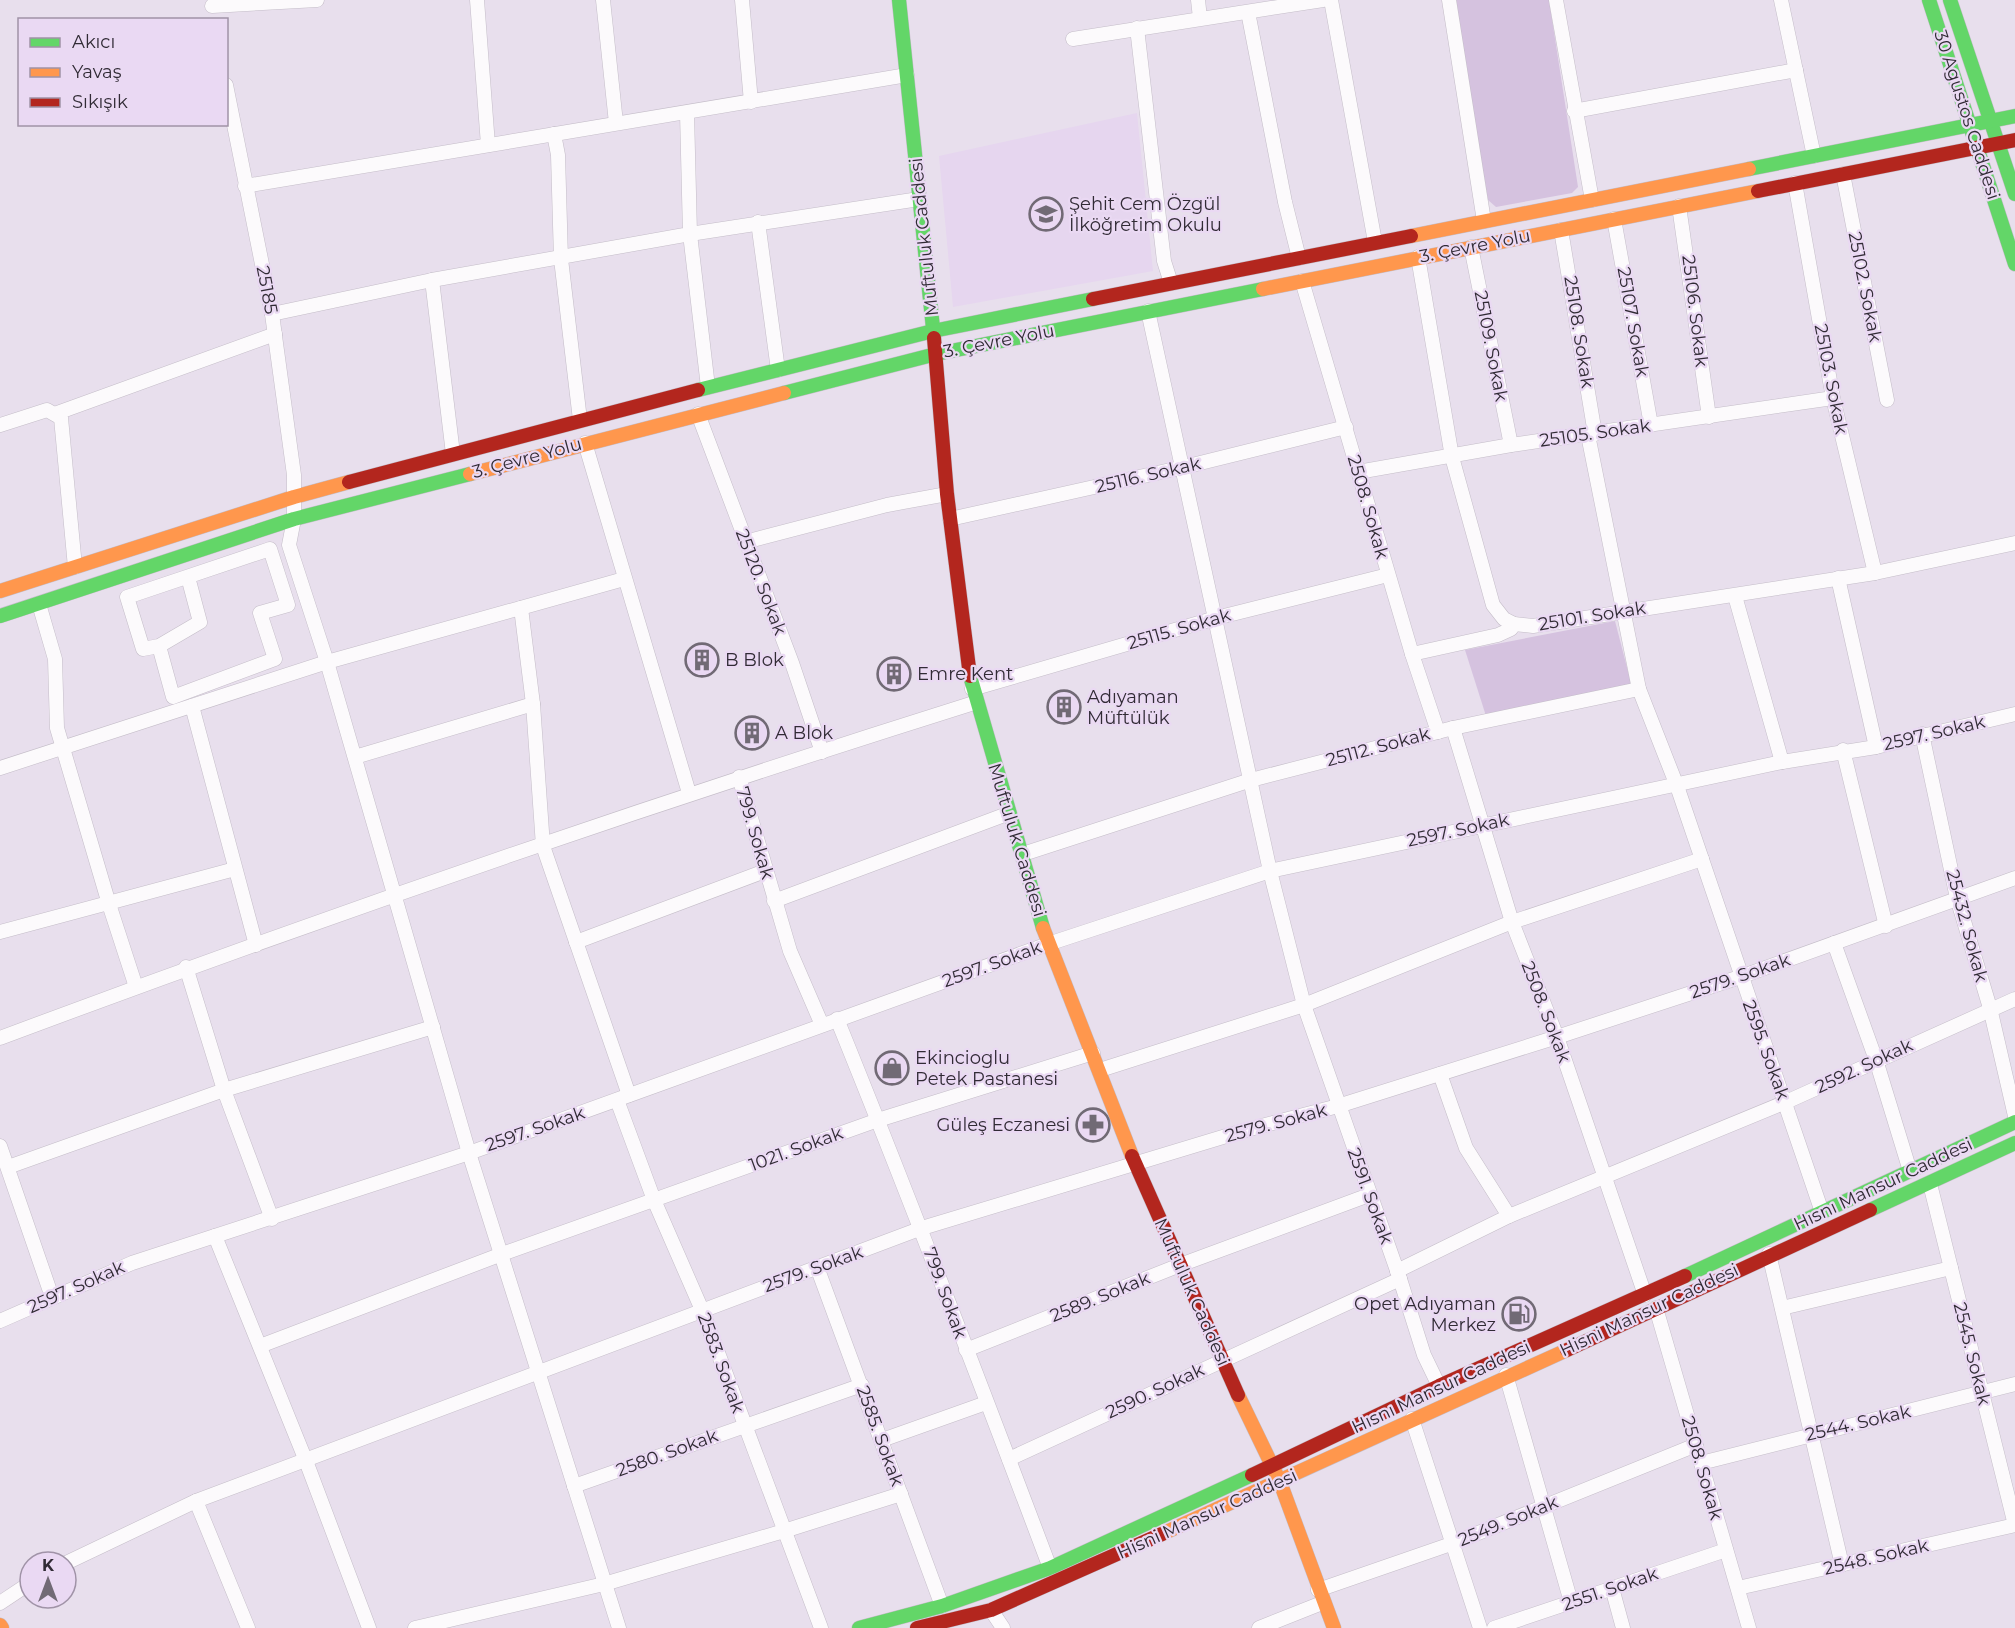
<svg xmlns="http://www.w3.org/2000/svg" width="2015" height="1628" font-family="Montserrat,sans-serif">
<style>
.built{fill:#e6d6ef}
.green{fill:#d5c2df}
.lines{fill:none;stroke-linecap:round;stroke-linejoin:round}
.street-casing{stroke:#c4bdc8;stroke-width:15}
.fast-casing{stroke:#c4bdc8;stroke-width:15}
.slow-casing{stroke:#c4bdc8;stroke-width:15}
.jam-casing{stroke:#c4bdc8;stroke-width:15}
.street{stroke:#fcfafc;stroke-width:14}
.fast{stroke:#63d668;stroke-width:14}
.slow{stroke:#ff974d;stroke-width:14}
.jam{stroke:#b3261e;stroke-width:14}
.labels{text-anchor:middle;stroke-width:4.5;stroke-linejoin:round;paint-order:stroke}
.street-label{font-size:18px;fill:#312b35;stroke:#ead9f3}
.poi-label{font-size:18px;fill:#312b35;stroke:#ead9f3;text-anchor:start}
</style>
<rect width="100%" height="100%" fill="#e8dfed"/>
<polygon class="built" points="1137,113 1153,271 953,307 939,156"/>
<g class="green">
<polygon points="1454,0 1549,0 1578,187 1572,193 1496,207 1488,200"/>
<polygon points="1615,621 1632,687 1486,716 1465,650"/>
</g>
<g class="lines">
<defs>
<g id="street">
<polyline points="477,0 488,145"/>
<polyline points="603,0 616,123"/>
<polyline points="742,0 751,102"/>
<polyline points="1198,0 1200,18"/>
<polyline points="1331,0 1375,242"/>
<polyline points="1449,0 1484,221"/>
<polyline points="1556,0 1592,200"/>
<polyline points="1781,0 1814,156"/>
<polyline points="212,6 317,0"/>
<polyline points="1248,12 1285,202 1299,258"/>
<polyline points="1137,28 1164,261 1171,283"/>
<polyline points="1073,39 1323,0"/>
<polyline points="226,85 272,314 294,475 294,519 289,545 327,662 469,1153 619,1628"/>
<polyline points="1574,111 1796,70"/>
<polyline points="554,134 558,155 561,259 580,420"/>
<polyline points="1843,174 1887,400"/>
<polyline points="1795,183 1833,398 1875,573"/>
<polyline points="245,186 907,75"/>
<polyline points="1679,206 1709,417"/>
<polyline points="1614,219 1651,425"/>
<polyline points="758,222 778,370"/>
<polyline points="1561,230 1595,434"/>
<polyline points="1471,247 1511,445"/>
<polyline points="1418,257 1452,457 1493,605 1504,619 1514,624 1533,626 1875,573 2015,543"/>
<polyline points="432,280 453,454"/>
<polyline points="1302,281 1412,654 1438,732"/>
<polyline points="1148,311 1270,871 1304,1005 1400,1279 1424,1355 1439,1386"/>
<polyline points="272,314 432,280 690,234 687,113"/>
<polyline points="708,387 690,234 919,199"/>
<polyline points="57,413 275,334"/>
<polyline points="698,414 792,663 822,752"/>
<polyline points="0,425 47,410 61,418 75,567"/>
<polyline points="1588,435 1639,689"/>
<polyline points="585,443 689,793"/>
<polyline points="1358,472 1511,445 1833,398"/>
<polyline points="950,519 1184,467 1346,427"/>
<polyline points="745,542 887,505 947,494"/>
<polyline points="1838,578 1876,747"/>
<polyline points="1735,596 1782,762"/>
<polyline points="39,604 55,659 57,728 109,904 136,987"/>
<polyline points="521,608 533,704 543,846 629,1095"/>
<polyline points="159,646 173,697 275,659 260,613 288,605 270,549 127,597 143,649 159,646 200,622 188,577"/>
<polyline points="1412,654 1498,635 1511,629 1514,624"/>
<polyline points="972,689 1216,618 1388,575"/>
<polyline points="192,706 256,945"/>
<polyline points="1453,728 1512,922 1557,1037 1645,1295"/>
<polyline points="1922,734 1957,898 1990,1008 2015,1116"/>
<polyline points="1843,750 1886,926"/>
<polyline points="355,757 533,704"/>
<polyline points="0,768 327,662 624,579"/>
<polyline points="739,777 790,951 822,1025"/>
<polyline points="1023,854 1251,780 1453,728 1639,689 1677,786 1822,1212"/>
<polyline points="774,901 1007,814"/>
<polyline points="0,932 235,869"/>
<polyline points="576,942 765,871"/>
<polyline points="1834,943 1876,1060 1910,1171"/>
<polyline points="186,967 224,1090 272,1219"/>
<path d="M837,1019C911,1201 981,1385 1050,1568"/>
<path d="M0,1038C323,917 649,805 977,702"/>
<polyline points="1100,1070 1304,1005 1512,922 1702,859"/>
<polyline points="1440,1074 1466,1148 1509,1216"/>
<polyline points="617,1100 654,1200 702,1310 821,1628"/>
<polyline points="0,1146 52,1297"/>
<polyline points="8,1167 224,1090 433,1027"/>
<polyline points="1930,1184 2015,1525"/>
<polyline points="215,1236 306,1461 369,1628"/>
<polyline points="1769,1254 1842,1565"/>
<polyline points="817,1267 942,1606"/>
<polyline points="1397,1271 1509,1216 1786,1102 2015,999"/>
<polyline points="1656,1308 1749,1628"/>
<polyline points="1782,1308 1951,1268"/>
<polyline points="0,1321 132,1263 469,1153 1048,944 1270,871 1782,762 1876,747 2015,714"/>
<polyline points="260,1346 502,1254 878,1120 1093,1053"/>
<polyline points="966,1350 1180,1265 1369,1195"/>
<polyline points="1506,1375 1571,1602"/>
<polyline points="1412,1419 1480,1628"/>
<polyline points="882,1440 986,1403"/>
<polyline points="1009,1459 1400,1279"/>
<polyline points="1701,1463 2015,1384"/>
<polyline points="574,1486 862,1385"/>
<polyline points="196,1501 248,1628"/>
<polyline points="66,1563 196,1501 922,1228 1246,1130 1338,1106 1557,1037 1740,977 2015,878"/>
<polyline points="1612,1588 1623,1628"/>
<polyline points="1738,1588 2015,1525"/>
<polyline points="1318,1590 1451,1544 1696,1445"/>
<polyline points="0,1603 30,1583"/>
<polyline points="991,1610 1003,1628"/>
<polyline points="415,1628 604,1584 784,1531 901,1494"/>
<polyline points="1259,1628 1322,1603"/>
<polyline points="1494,1628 1726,1550"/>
</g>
<g id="fast">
<polyline points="899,0 934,338"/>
<polyline points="1929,0 2015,264"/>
<polyline points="1950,0 2015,194"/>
<polyline points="1749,169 2015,116"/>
<polyline points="698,390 933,331 1093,299"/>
<polyline points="784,393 936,354 1263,289"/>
<polyline points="0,616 294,519 470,474"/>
<polyline points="970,676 1043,928"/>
<polyline points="1870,1210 2015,1143"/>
<polyline points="1685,1276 2015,1122"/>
<polyline points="859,1628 942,1606 1050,1568 1252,1475"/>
</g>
<g id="slow">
<polyline points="1411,236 1749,169"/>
<polyline points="1263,289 1758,191"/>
<polyline points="470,474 784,393"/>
<polyline points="0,591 294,497 349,482"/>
<polyline points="1043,928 1132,1156"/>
<polyline points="1238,1395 1280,1482 1334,1628"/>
<polyline points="1162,1534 1567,1350"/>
<polyline points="0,1625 2,1628"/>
</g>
<g id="jam">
<polyline points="1758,191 2015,140"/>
<polyline points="1093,299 1411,236"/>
<polyline points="934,338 947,494 970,676"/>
<polyline points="349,482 698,390"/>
<polyline points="1132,1156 1238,1395"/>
<polyline points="1567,1350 1870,1210"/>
<polyline points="1252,1475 1439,1386 1685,1276"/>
<polyline points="917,1628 991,1610 1162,1534"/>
</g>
</defs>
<use href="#street" class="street-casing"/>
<use href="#fast" class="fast-casing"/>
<use href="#slow" class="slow-casing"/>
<use href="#jam" class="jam-casing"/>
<use href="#street" class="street"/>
<use href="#fast" class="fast"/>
<use href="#slow" class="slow"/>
<use href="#jam" class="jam"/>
</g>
<defs>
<symbol id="school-ring" viewBox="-11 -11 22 22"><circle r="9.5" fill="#ead9f3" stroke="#716a75" stroke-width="1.5"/><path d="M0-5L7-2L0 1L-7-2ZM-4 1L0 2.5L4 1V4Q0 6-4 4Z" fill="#716a75"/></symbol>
<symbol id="building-ring" viewBox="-11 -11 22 22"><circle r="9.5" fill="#ead9f3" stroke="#716a75" stroke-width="1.5"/><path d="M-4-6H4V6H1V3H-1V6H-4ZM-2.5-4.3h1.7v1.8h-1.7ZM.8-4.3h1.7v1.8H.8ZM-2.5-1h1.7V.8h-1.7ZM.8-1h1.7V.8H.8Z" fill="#716a75"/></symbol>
<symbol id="shop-ring" viewBox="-11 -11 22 22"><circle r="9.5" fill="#ead9f3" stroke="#716a75" stroke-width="1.5"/><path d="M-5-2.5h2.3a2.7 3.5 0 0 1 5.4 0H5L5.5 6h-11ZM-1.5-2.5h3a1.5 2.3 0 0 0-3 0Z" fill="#716a75"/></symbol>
<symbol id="pharmacy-ring" viewBox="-11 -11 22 22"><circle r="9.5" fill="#ead9f3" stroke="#716a75" stroke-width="1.5"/><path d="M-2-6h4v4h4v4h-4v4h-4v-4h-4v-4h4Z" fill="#716a75"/></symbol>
<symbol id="fuel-ring" viewBox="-11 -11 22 22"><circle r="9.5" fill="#ead9f3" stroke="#716a75" stroke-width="1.5"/><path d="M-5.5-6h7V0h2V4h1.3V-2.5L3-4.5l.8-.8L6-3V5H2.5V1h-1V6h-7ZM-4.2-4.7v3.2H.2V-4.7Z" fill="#716a75"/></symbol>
</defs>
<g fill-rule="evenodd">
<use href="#school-ring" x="1027" y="195" width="38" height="38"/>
<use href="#building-ring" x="683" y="641" width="38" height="38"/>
<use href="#building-ring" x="875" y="655" width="38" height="38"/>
<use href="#building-ring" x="1045" y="688" width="38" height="38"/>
<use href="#building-ring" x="733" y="714" width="38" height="38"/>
<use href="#shop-ring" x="873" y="1049" width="38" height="38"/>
<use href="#pharmacy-ring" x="1074" y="1106" width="38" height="38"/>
<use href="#fuel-ring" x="1500" y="1295" width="38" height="38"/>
</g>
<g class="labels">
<g class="street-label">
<text transform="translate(1967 115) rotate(72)" y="6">30 Agustos Caddesi</text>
<text transform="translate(924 237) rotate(-96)" y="6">Muftuluk Caddesi</text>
<text transform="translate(1475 246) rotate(-11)" y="6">3. Çevre Yolu</text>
<text transform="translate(1865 287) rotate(79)" y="6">25102. Sokak</text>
<text transform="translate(267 290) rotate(79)" y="6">25185</text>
<text transform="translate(1695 311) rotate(83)" y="6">25106. Sokak</text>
<text transform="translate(1633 322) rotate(80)" y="6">25107. Sokak</text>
<text transform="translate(1579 332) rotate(81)" y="6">25108. Sokak</text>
<text transform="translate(999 341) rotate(-11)" y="6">3. Çevre Yolu</text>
<text transform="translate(1491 346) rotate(79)" y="6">25109. Sokak</text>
<text transform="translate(1831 379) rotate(79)" y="6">25103. Sokak</text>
<text transform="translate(1595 433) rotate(-8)" y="6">25105. Sokak</text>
<text transform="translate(527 458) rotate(-15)" y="6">3. Çevre Yolu</text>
<text transform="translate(1148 475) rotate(-13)" y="6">25116. Sokak</text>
<text transform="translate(1368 507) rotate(74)" y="6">2508. Sokak</text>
<text transform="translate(761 582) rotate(69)" y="6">25120. Sokak</text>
<text transform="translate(1592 616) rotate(-9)" y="6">25101. Sokak</text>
<text transform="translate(1179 629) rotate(-16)" y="6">25115. Sokak</text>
<text transform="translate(1934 733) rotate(-13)" y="6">2597. Sokak</text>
<text transform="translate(1378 747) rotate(-15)" y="6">25112. Sokak</text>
<text transform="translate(1458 830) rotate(-12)" y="6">2597. Sokak</text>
<text transform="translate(755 833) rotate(74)" y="6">799. Sokak</text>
<text transform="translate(1017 840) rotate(73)" y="6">Muftuluk Caddesi</text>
<text transform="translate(1967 926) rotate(75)" y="6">25432. Sokak</text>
<text transform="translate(992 964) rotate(-20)" y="6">2597. Sokak</text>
<text transform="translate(1740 976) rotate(-19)" y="6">2579. Sokak</text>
<text transform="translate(1546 1012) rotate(69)" y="6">2508. Sokak</text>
<text transform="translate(1766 1050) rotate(70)" y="6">2595. Sokak</text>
<text transform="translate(1864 1066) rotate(-25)" y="6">2592. Sokak</text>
<text transform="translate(1276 1123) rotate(-15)" y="6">2579. Sokak</text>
<text transform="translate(535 1129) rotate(-19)" y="6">2597. Sokak</text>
<text transform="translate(796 1149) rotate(-20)" y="6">1021. Sokak</text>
<text transform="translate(1883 1184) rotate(-25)" y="6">Hısnı Mansur Caddesi</text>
<text transform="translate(1370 1196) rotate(70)" y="6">2591. Sokak</text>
<text transform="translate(813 1269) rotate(-20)" y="6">2579. Sokak</text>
<text transform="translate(76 1287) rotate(-24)" y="6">2597. Sokak</text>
<text transform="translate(1192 1292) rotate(66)" y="6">Muftuluk Caddesi</text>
<text transform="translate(945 1293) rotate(70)" y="6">799. Sokak</text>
<text transform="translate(1100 1297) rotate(-22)" y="6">2589. Sokak</text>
<text transform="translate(1649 1310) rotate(-25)" y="6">Hisni Mansur Caddesi</text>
<text transform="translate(1972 1354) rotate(76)" y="6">2545. Sokak</text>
<text transform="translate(721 1363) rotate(70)" y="6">2583. Sokak</text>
<text transform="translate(1441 1387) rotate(-25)" y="6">Hısnı Mansur Caddesi</text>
<text transform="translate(1155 1391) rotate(-25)" y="6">2590. Sokak</text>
<text transform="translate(1858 1423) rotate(-13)" y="6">2544. Sokak</text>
<text transform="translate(880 1436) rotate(70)" y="6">2585. Sokak</text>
<text transform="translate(667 1453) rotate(-20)" y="6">2580. Sokak</text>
<text transform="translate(1702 1468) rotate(74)" y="6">2508. Sokak</text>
<text transform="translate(1207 1514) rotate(-24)" y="6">Hisni Mansur Caddesi</text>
<text transform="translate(1508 1521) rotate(-22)" y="6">2549. Sokak</text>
<text transform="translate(1876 1557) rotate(-13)" y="6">2548. Sokak</text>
<text transform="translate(1610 1589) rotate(-19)" y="6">2551. Sokak</text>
</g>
<g class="poi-label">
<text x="1069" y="210">Şehit Cem Özgül<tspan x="1069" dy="21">İlköğretim Okulu</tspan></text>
<text x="725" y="666">B Blok</text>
<text x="917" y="680">Emre Kent</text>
<text x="1087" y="703">Adıyaman<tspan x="1087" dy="21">Müftülük</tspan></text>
<text x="775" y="739">A Blok</text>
<text x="915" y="1064">Ekincioglu<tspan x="915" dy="21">Petek Pastanesi</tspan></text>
<text x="1070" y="1131" text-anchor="end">Güleş Eczanesi</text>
<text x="1496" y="1310" text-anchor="end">Opet Adıyaman<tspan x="1496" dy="21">Merkez</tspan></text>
</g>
</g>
<rect x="18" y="18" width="210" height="108" fill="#ead9f3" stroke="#a093a7" stroke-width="1.5"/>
<rect x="30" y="38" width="30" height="9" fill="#63d668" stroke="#a093a7" stroke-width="1.5"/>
<text x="72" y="48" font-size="18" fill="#312b35">Akıcı</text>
<rect x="30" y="68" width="30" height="9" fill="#ff974d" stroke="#a093a7" stroke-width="1.5"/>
<text x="72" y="78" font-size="18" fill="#312b35">Yavaş</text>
<rect x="30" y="98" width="30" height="9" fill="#b3261e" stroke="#a093a7" stroke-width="1.5"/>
<text x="72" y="108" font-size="18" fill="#312b35">Sıkışık</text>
<g transform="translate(48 1580)"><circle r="28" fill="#ead9f3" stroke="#a093a7" stroke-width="1.5"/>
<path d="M0-4.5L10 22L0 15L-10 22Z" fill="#716a75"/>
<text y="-9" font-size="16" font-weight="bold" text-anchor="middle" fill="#312b35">K</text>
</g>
</svg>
